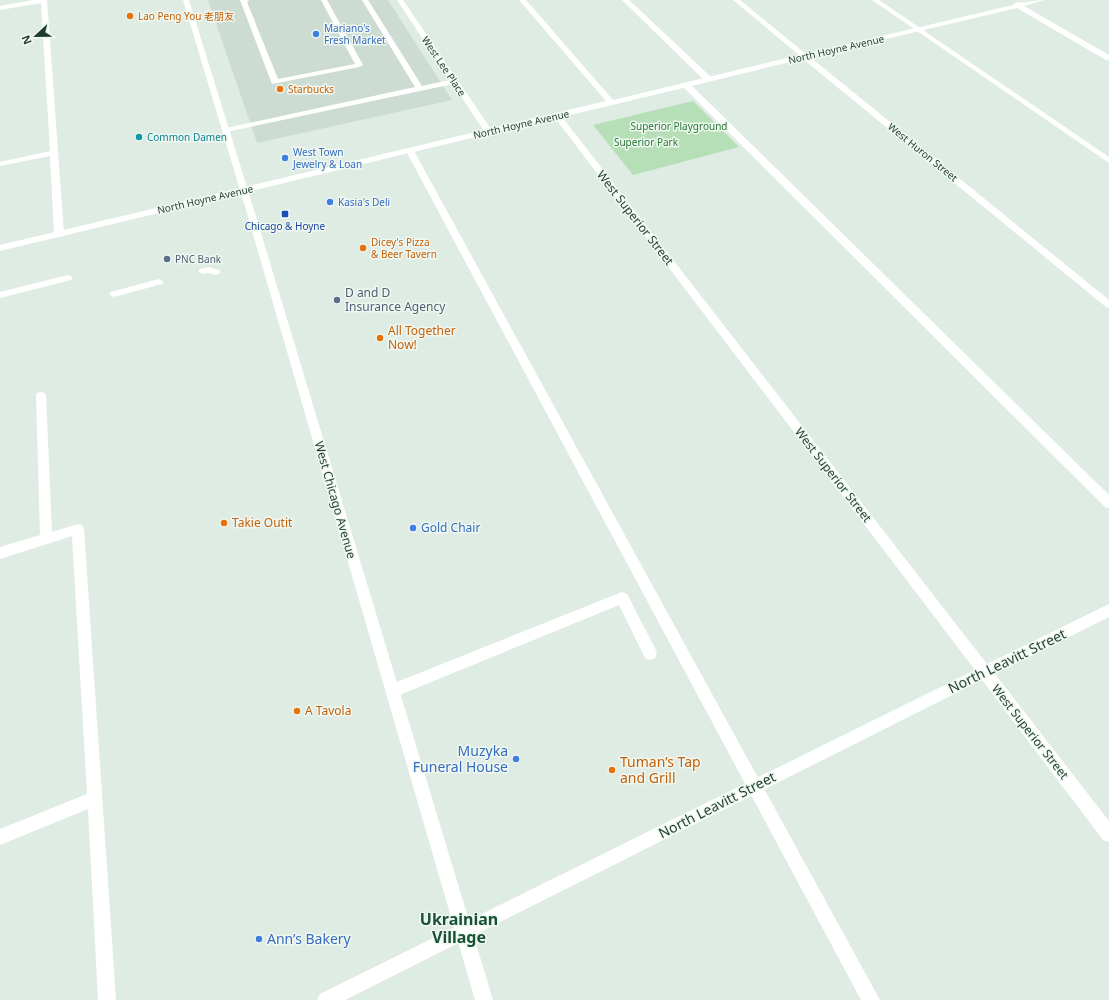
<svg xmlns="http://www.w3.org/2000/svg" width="1109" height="1000" font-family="'Noto Sans','Noto Sans SC',sans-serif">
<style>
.built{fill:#cddcd2}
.green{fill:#b6dfb8}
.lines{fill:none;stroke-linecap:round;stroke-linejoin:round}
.service{fill:#fff;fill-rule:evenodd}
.minor{fill:#fff;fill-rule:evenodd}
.secondary{fill:#fff;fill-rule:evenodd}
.food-dot{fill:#e8710a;stroke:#f0f8f2;stroke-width:1.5}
.shop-dot{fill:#3f7fe0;stroke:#f0f8f2;stroke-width:1.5}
.culture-dot{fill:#0f9aa8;stroke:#f0f8f2;stroke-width:1.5}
.transit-dot{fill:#1a4fb4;stroke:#f0f8f2;stroke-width:1.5}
.service-dot{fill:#5c6f8a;stroke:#f0f8f2;stroke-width:1.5}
.labels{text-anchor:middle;stroke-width:3;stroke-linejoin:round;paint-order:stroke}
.far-food-label{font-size:10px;fill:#c56008;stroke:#f0f8f2;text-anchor:start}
.far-shop-label{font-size:10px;fill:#366cbe;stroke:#f0f8f2;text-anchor:start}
.far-street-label{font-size:10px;fill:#1f3d2e;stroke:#f0f8f2}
.far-park-label{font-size:10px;fill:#267732;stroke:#f0f8f2}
.far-culture-label{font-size:10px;fill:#0d838f;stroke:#f0f8f2;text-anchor:start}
.far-transit-label{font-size:10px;fill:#164399;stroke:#f0f8f2}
.far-service-label{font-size:10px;fill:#4e5e75;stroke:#f0f8f2;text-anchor:start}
.street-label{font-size:12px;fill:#1f3d2e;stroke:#f0f8f2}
.service-label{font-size:12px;fill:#4e5e75;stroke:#f0f8f2;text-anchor:start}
.food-label{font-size:12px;fill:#c56008;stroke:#f0f8f2;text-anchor:start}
.shop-label{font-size:12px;fill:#366cbe;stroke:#f0f8f2;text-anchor:start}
.near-street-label{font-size:14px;fill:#1f3d2e;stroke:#f0f8f2}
.near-shop-label{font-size:14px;fill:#366cbe;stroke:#f0f8f2;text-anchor:end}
.near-food-label{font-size:14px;fill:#c56008;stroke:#f0f8f2;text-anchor:start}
.near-neighbourhood-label{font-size:16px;font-weight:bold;fill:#195136;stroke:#f0f8f2}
</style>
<rect width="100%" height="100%" fill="#dfece3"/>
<polygon class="built" points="208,0 388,0 452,100 257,143"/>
<polygon class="green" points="693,101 739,147 633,175 593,125"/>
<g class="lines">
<g class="service">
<polygon points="33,0 47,0 64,234 59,237 54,234 50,156 0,166 0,162 50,151 41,3 0,10 0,6"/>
<polygon points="240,0 249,0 247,2 278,79 355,64 321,0 327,0 363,65 359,67 272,84"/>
<polygon points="362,0 368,0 422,86 450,80 397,0 403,0 493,132 492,134 486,134 453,84 226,132 223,132 223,128 226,128 415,87"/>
<polygon points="622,0 629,0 711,77 711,81 705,81"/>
<polygon points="872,0 879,0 1109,157 1109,163"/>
<polygon points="683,83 689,83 1109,495 1109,508 1105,507 683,87"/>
<polygon points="407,149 413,149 414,151 880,1000 861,1000 406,151"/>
<polygon points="209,267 219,270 221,272 216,275 209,273 203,274 198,271 200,269"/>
<polygon points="68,275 71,276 73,278 71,280 0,298 0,292"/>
<polygon points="159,279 164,282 162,284 114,297 109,294 111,292"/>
<polygon points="41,392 45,393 46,396 52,532 78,524 82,525 84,529 116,1000 98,1000 88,809 0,845 0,829 87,794 72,536 0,559 0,547 40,535 36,396 37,393"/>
<polygon points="622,592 627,594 655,648 657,653 655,658 650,660 645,658 619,605 392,698 387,696 385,691 387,686"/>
</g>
<path class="minor" d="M519,0H526L613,100L799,55L733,0H740L806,54L1013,5L1016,2C1022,4 1036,0 1044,0L1024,6L1109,55V60H1106L1017,8L810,57L1109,300V308L1106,307L803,59L562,117L987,664L1109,604V617L995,674L1109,821V842L1103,840L982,680L345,1000H317L320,994L975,670L555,118L0,251V245L606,101Z"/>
<polygon class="secondary" points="183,0 189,0 254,210 493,1000 475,1000 246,210"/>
</g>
<g class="food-dot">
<circle cx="130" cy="16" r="4"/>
<circle cx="280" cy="89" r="4"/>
<circle cx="363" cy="248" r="4"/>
<circle cx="380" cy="338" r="4"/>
<circle cx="224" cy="523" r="4"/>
<circle cx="297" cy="711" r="4"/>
<circle cx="612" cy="770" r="4"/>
</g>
<g class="shop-dot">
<circle cx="316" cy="34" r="4"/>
<circle cx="285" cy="158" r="4"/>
<circle cx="330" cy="202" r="4"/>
<circle cx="413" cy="528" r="4"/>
<circle cx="516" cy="759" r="4"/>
<circle cx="259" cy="939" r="4"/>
</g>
<circle class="culture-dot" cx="139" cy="137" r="4"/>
<rect class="transit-dot" x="281" y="210" width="8" height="8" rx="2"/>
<g class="service-dot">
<circle cx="167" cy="259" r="4"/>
<circle cx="337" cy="300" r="4"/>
</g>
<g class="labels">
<g class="far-food-label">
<text x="138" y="20">Lao Peng You 老朋友</text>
<text x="288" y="93">Starbucks</text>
<text x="371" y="246">Dicey's Pizza<tspan x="371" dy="12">&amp; Beer Tavern</tspan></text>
</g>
<g class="far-shop-label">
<text x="324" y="32">Mariano's<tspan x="324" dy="12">Fresh Market</tspan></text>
<text x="293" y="156">West Town<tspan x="293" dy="12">Jewelry &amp; Loan</tspan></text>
<text x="338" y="206">Kasia's Deli</text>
</g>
<g class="far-street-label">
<text transform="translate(836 49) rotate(-13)" y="4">North Hoyne Avenue</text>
<text transform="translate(444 66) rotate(56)" y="4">West Lee Place</text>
<text transform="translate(521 124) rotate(-13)" y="4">North Hoyne Avenue</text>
<text transform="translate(923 152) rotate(39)" y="4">West Huron Street</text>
<text transform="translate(205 199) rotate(-13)" y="4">North Hoyne Avenue</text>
</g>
<g class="far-park-label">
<text x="679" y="130">Superior Playground</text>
<text x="646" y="146">Superior Park</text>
</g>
<g class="far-culture-label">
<text x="147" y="141">Common Damen</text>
</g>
<g class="far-transit-label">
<text x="285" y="230">Chicago &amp; Hoyne</text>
</g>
<g class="far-service-label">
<text x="175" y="263">PNC Bank</text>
</g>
<g class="street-label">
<text transform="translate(635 218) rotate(52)" y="4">West Superior Street</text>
<text transform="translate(833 475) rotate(52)" y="4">West Superior Street</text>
<text transform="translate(335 500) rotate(74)" y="4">West Chicago Avenue</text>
<text transform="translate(1030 732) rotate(52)" y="4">West Superior Street</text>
</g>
<g class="service-label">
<text x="345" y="297">D and D<tspan x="345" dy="14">Insurance Agency</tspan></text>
</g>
<g class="food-label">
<text x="388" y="335">All Together<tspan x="388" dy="14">Now!</tspan></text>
<text x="232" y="527">Takie Outit</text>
<text x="305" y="715">A Tavola</text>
</g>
<g class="shop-label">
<text x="421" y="532">Gold Chair</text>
</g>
<g class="near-street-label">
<text transform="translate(1007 661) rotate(-26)" y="5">North Leavitt Street</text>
<text transform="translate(717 805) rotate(-27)" y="5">North Leavitt Street</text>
</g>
<g class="near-shop-label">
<text x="508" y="756">Muzyka<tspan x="508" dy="16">Funeral House</tspan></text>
<text x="267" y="944" text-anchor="start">Ann’s Bakery</text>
</g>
<g class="near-food-label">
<text x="620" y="767">Tuman’s Tap<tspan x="620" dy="16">and Grill</tspan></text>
</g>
<g class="near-neighbourhood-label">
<text x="459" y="925">Ukrainian<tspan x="459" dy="18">Village</tspan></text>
</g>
</g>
<g transform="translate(36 36) rotate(248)" stroke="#f0f8f2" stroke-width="3" paint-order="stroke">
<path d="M0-3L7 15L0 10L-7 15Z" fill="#1f3d2e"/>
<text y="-6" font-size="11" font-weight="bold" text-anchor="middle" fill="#1f3d2e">N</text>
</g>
</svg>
